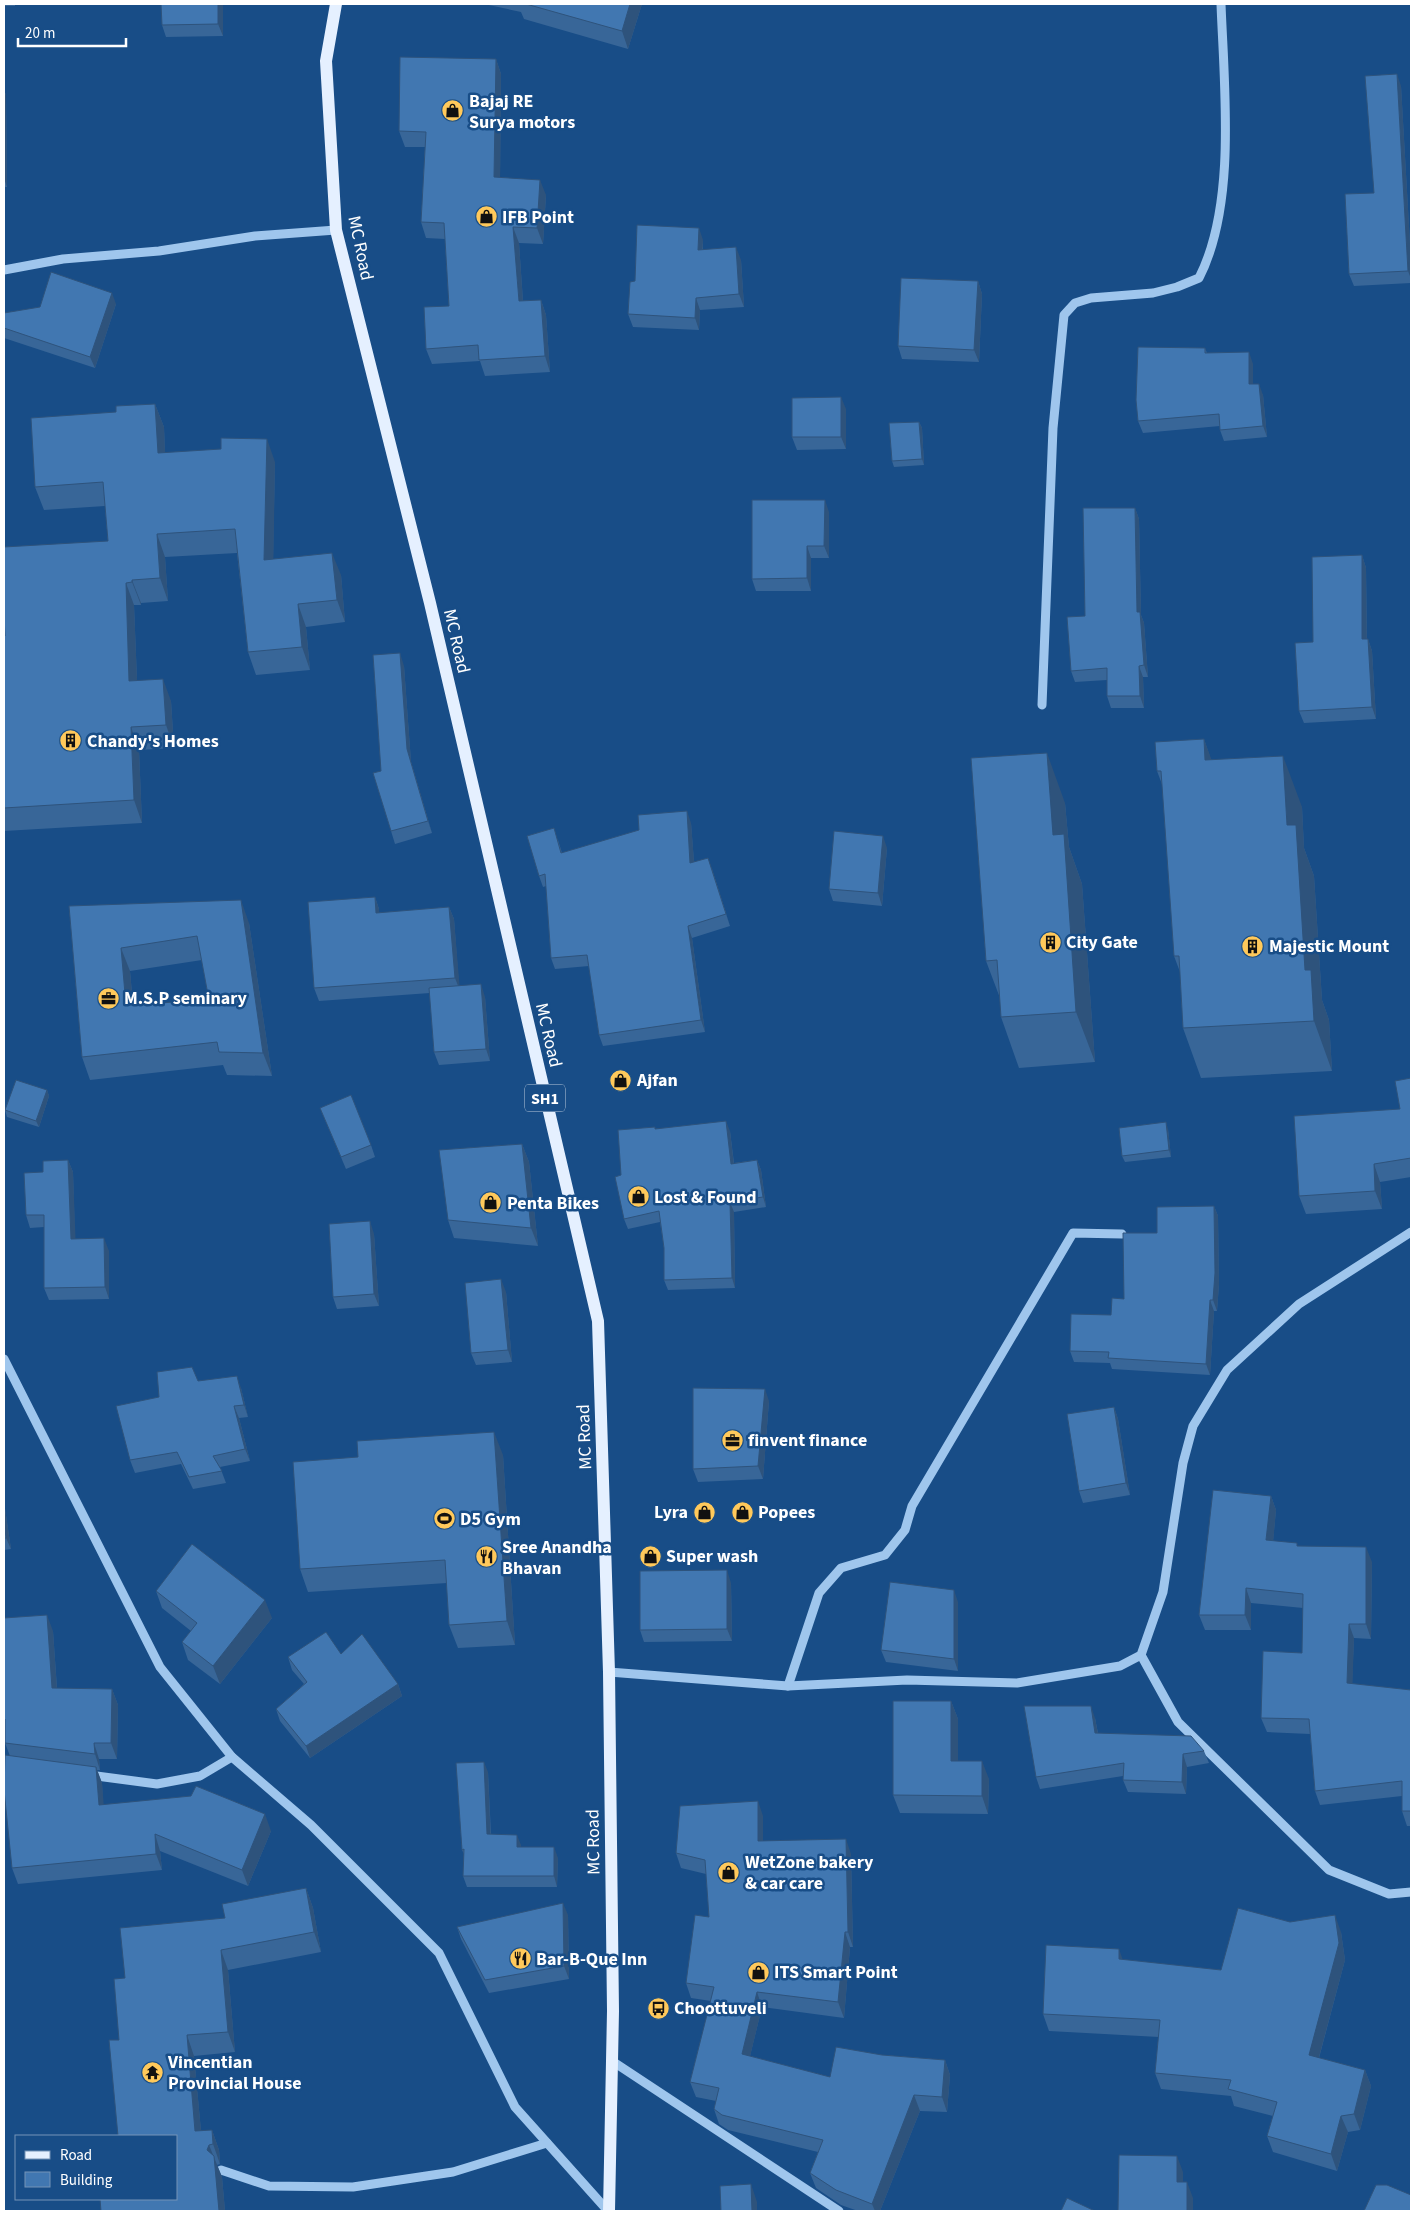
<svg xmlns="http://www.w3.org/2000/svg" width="1415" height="2215" font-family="'Source Sans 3',sans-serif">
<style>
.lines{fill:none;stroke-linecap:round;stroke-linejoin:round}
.minor{stroke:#9fc6ed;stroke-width:9}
.major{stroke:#e5f0ff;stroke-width:12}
.wall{fill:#386698;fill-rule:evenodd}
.shaded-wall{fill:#2e537c}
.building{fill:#4177b1;stroke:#2e537c;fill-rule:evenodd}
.labels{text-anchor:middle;stroke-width:5;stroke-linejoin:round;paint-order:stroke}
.shield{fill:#184d87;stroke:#bacadb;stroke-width:1}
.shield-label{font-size:16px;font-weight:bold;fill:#fff}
.poi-label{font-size:18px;font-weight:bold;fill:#fff;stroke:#184d87;text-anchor:start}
.street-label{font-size:18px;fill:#fff;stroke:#184d87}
</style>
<rect width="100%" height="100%" fill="#184d87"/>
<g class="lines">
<g class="minor">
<polyline points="4,270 63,259 159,251 255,236 336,230"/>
<path d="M1042,705L1053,428L1064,315L1075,303L1091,298L1153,293L1177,287L1199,278C1237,204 1224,86 1221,4"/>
<polyline points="4,1359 160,1667 232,1757 311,1825 439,1953 515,2107 608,2211"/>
<polyline points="1141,1655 1178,1722 1329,1870 1389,1894 1411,1892"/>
<polyline points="609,1672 788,1686 907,1680 1017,1683 1120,1666 1141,1655 1163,1592 1183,1463 1193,1426 1227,1370 1299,1304 1411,1232"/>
<polyline points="788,1686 819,1593 841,1568 885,1555 905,1530 912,1506 1073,1233 1122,1234"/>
<polyline points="89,1775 157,1784 200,1776 232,1757"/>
<polyline points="612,2061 839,2211"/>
<polyline points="221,2170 269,2186 353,2187 453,2172 547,2143"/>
</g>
<polyline class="major" points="336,4 326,61 336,230 430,603 598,1321 609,1672 613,2011 609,2211"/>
</g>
<g class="wall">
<rect x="4" y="4" width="11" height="2"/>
<polygon points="223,4 223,36 166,37 162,25"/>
<polygon points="484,4 642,4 628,49 524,19 521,12"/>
<polygon points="496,59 501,74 500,177 546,195 543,244 519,243 523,301 541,300 546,315 550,372 485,376 480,361 432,364 426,349 449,306 445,239 426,238 421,222 425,147 405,147 399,131"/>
<polygon points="1401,86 1411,261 1411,283 1354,286 1349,274 1374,193"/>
<polygon points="4,90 6,95 7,187 4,187"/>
<polygon points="703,240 703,250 741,260 744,307 700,310 699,330 633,327 628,314 635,281"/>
<polygon points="978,281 982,294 979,362 902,359 898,346"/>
<polygon points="116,304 95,368 4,338 4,313"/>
<polygon points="1205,348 1207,353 1253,364 1253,384 1263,395 1267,437 1224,441 1220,430 1220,426 1143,433 1138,421"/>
<polygon points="155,404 164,427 165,453 275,462 273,559 341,575 345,622 306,627 310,670 256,675 248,652 237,553 165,557 168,601 141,603 141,605 134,605 137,680 171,701 174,748 139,750 142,823 4,831 4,636 5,636 108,541 105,506 44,510 35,487 116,412"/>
<polygon points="846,409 846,449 797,450 792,437"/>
<polygon points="919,422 922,428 924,465 894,467 892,461"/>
<polygon points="1135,508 1139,519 1141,615 1144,623 1148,677 1143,677 1144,708 1111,708 1107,696 1107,680 1075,682 1071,671 1085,616"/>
<polygon points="829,512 829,558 811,558 811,591 756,591 752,579"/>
<polygon points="1362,555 1366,568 1367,639 1368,639 1372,651 1376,719 1304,723 1299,711 1313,642"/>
<polygon points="404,666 411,762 432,833 395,844 391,831 381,771"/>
<polygon points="1204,739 1211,760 1302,807 1304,848 1314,876 1322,1000 1329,1020 1332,1071 1201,1078 1183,1028 1180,972 1174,956 1163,787 1157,771"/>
<polygon points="1065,803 1069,847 1082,884 1095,1062 1019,1068 1001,1017 1000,998 986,961"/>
<polygon points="691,823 694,862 712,869 730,926 692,938 705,1032 603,1046 599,1035 589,966 555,969 551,958 546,886 543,887 539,876 558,840 562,853"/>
<polygon points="887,848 882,906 833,901 829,889"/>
<polygon points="375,897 379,909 379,913 449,907 454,919 459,986 485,997 490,1061 439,1065 434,1052 430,993 319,1001 314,988"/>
<path d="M69,906L249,923L272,1076L227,1075L223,1065L90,1080L82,1057ZM202,960L209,1000L133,1004L130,971Z"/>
<polygon points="1411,1078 1411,1177 1380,1182 1382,1209 1306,1214 1299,1196 1400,1109"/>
<polygon points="47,1090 49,1096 39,1127 7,1117 5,1110"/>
<polygon points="320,1108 371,1145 375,1157 346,1169"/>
<polygon points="656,1129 730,1131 734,1163 757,1160 761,1170 766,1207 734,1212 735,1288 668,1290 664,1280 664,1248 660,1222 628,1229 624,1219 621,1175"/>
<polygon points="1168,1129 1171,1157 1125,1162 1122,1156"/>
<polygon points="522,1144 529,1162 538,1246 454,1238 448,1220"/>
<polygon points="68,1160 73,1172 75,1239 109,1251 109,1299 49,1300 44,1288 44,1227 30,1228 26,1215 43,1172"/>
<polygon points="1214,1206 1218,1216 1219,1284 1217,1311 1214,1311 1210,1375 1112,1369 1110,1363 1074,1362 1070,1351 1111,1315 1124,1299 1157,1233"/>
<polygon points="374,1234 379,1306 337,1309 333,1297"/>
<polygon points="506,1292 512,1362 476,1365 471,1353"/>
<polygon points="198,1381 241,1388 248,1417 239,1418 250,1461 220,1467 226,1483 193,1489 181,1464 135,1473 130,1460 159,1397"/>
<polygon points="769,1401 763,1479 698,1482 693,1469"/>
<polygon points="1114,1407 1118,1419 1130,1495 1083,1503 1079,1491"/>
<polygon points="503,1455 515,1645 458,1648 449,1625 447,1583 308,1592 300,1569 358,1457"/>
<polygon points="1271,1496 1276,1510 1273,1541 1372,1562 1371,1639 1354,1638 1352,1684 1411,1690 1411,1826 1407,1826 1402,1811 1402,1796 1320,1805 1315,1791 1310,1734 1267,1732 1261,1718 1302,1653 1303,1608 1251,1603 1251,1630 1205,1630 1199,1615"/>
<polygon points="4,1502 11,1549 4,1550"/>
<polygon points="731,1583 732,1641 644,1642 640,1630"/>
<polygon points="156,1591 272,1618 220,1684 188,1660 182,1642 191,1631 162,1608"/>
<polygon points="958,1602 958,1671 886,1662 881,1650"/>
<polygon points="4,1618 53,1631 57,1688 112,1689 118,1705 117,1759 99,1759 100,1770 97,1770 102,1783 103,1805 271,1831 248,1886 160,1851 162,1870 18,1884 12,1868 10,1756 5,1743 5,1735 4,1735"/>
<polygon points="341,1654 398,1684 402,1696 310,1758 280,1721 276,1709 304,1684 292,1670 288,1657"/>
<polygon points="951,1701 958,1719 958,1761 989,1779 988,1814 900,1813 893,1795"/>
<polygon points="1095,1718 1098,1733 1204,1751 1209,1763 1187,1767 1186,1794 1128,1792 1123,1780 1123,1776 1040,1789 1036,1777"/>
<polygon points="488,1772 491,1834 521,1845 521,1847 558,1858 557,1887 467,1887 463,1876 464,1854 462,1850"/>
<polygon points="763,1816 763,1841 851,1854 853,1947 850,1947 844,2018 762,2007 750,2056 830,2077 882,2055 945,2060 950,2075 947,2112 920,2111 880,2211 858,2211 841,2205 816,2188 810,2173 818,2152 728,2130 719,2124 714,2109 716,2101 696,2097 690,2082 711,2001 691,1998 686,1983 709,1917 706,1874 681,1868 676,1853"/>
<polygon points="306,1888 313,1908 321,1952 228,1970 235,2052 194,2056 201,2131 212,2130 219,2150 220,2164 217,2165 222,2177 225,2211 101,2211 176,2199 119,2040 125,1978"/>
<polygon points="568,1915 569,1979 489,1993 461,1939 457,1927"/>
<polygon points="1290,1922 1341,1932 1345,1960 1319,2058 1365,2070 1371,2086 1360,2130 1348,2132 1337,2171 1273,2152 1267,2136 1273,2116 1234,2106 1231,2096 1161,2089 1155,2073 1159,2037 1049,2031 1043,2014 1123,1960 1221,1970"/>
</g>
<g class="shaded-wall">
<polygon points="218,4 223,4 223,36 218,24"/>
<polygon points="630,4 642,4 628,49 622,31"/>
<polygon points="496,59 501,74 500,193 494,177"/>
<polygon points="1397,74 1401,86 1411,261 1411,279 1408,271"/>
<polygon points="4,90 6,95 7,187 4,178"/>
<polygon points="540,180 546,195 543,244 537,228"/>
<polygon points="513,227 519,243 524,317 519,301"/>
<polygon points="699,228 703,240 702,262 698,250"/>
<polygon points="736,247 741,260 744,307 739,294"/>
<polygon points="978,281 982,294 979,362 974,350"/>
<polygon points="112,293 116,304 95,368 90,357"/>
<polygon points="696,298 700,310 699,330 695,318"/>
<polygon points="541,300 546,315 550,372 545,356"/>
<polygon points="1249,352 1253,364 1253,396 1249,384"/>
<polygon points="1259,384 1263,395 1267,437 1263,426"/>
<polygon points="841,397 846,409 846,449 841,437"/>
<polygon points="155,404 164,427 166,476 158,453"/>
<polygon points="919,422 922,428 924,465 922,459"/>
<polygon points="267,439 275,462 273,583 264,560"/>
<polygon points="825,500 829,512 829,558 824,546"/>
<polygon points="1135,508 1139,519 1141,615 1144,623 1148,677 1144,665 1137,612"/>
<polygon points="157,534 165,557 168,601 160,578"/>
<polygon points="807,546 811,558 811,591 807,578"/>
<polygon points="332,553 341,575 345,622 337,600"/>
<polygon points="1362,555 1366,568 1367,652 1362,639"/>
<polygon points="132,580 141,603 141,605 132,582"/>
<polygon points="126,583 134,605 138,704 129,681"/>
<polygon points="298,604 306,627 310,670 302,647"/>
<polygon points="1368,639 1372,651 1376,719 1372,707"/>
<polygon points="400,653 404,666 411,762 432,833 428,821 407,749"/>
<polygon points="1139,666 1143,677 1144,708 1140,696"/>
<polygon points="163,679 171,701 174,748 166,725"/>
<polygon points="131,727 139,750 142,823 134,800"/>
<polygon points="1204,739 1222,789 1205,760"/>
<polygon points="1047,753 1065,803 1069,847 1082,884 1095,1062 1076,1012 1053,835"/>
<polygon points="1283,756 1302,807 1304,848 1314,876 1322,1000 1329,1020 1332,1071 1314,1021 1305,970 1287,825"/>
<polygon points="687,811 691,823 695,874 690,863"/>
<polygon points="883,836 887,848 882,906 878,893"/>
<polygon points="708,858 712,869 730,926 726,914"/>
<polygon points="375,897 379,909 380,925 376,913"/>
<polygon points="241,900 249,923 272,1076 263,1053"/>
<polygon points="449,907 454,919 460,991 455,978"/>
<polygon points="688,926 692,938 705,1032 701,1020"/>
<polygon points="121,948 130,971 135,1028 126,1005"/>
<polygon points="481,984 485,997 490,1061 486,1049"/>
<polygon points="47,1090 49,1096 39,1127 36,1121"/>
<polygon points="726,1121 730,1131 735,1174 731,1164"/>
<polygon points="1166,1122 1168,1129 1171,1157 1169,1150"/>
<polygon points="522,1144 529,1162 538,1246 531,1228"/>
<polygon points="68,1160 73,1172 76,1251 71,1239"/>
<polygon points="757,1160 761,1170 766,1207 763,1197"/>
<polygon points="1374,1164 1380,1182 1382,1209 1375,1191"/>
<polygon points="730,1202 734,1212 735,1288 732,1278"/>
<polygon points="1214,1206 1218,1216 1219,1284 1217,1311 1213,1300"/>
<polygon points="370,1221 374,1234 379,1306 374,1294"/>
<polygon points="104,1238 109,1251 109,1299 105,1287"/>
<polygon points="501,1279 506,1292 512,1362 508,1350"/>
<polygon points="1210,1300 1214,1311 1210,1375 1206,1364"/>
<polygon points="237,1376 241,1388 248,1417 244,1405"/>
<polygon points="765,1389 769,1401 763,1479 758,1466"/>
<polygon points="234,1406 239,1418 250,1461 245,1449"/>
<polygon points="1114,1407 1118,1419 1130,1495 1126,1483"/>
<polygon points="494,1432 503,1455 515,1645 507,1621"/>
<polygon points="1271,1496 1276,1510 1272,1555 1266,1540"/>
<polygon points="4,1502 11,1549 6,1538 4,1520"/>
<polygon points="1366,1547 1372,1562 1371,1639 1366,1624"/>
<polygon points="727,1570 731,1583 732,1641 727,1629"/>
<polygon points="1246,1588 1251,1603 1251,1630 1245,1615"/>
<polygon points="954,1590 958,1602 958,1671 954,1659"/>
<polygon points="265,1600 272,1618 220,1684 213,1666"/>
<polygon points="47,1615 53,1631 58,1704 52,1688"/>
<polygon points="1349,1624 1354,1638 1352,1698 1347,1683"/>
<polygon points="398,1684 402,1696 310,1758 306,1746"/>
<polygon points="112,1689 118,1705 117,1759 111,1743"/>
<polygon points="951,1701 958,1719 958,1779 951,1761"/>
<polygon points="1091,1706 1095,1718 1100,1745 1095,1733"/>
<polygon points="94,1743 99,1759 100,1770 95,1754"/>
<polygon points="1183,1754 1187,1767 1186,1794 1182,1782"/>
<polygon points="982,1761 989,1779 988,1814 982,1796"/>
<polygon points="484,1762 488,1772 491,1845 487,1834"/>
<polygon points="96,1767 102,1783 105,1821 99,1805"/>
<polygon points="758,1801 763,1816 763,1856 758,1841"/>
<polygon points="265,1814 271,1831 248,1886 242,1870"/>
<polygon points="155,1834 160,1851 162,1870 156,1854"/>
<polygon points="517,1835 521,1845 521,1858 517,1847"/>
<polygon points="846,1839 851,1854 853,1947 848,1932"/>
<polygon points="554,1847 558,1858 557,1887 554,1876"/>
<polygon points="306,1888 313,1908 321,1952 314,1932"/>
<polygon points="563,1903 568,1915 569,1979 564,1966"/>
<polygon points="1335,1915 1341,1932 1345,1960 1315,2072 1309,2055"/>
<polygon points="845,1932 850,1947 844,2018 838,2002"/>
<polygon points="1119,1949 1125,1966 1119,1959"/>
<polygon points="221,1950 228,1970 235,2052 228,2032"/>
<polygon points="757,1992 762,2007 747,2069 742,2054"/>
<polygon points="187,2035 194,2056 203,2152 195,2131"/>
<polygon points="945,2060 950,2075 947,2112 942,2097"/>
<polygon points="1365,2070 1371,2086 1360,2130 1354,2114"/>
<polygon points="914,2095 920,2111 880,2211 875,2211 872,2204"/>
<polygon points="1341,2116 1348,2132 1337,2171 1331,2154"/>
<polygon points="212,2130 219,2150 220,2164 213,2144"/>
<polygon points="209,2145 222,2177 225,2211 219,2211 207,2150"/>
<polygon points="1177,2156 1183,2172 1183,2197 1177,2182"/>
<polygon points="1187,2182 1193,2198 1193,2211 1187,2211"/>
<polygon points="751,2184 757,2202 757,2211 752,2211"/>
</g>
<g class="building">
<polygon points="161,4 218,4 218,24 162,25"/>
<polygon points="526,4 630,4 622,31"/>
<polygon points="400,57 496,59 494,177 540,180 537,228 513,227 519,301 541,300 545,356 479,360 478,345 426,349 424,307 449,306 444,223 421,222 426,132 399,131"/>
<polygon points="1397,74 1408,271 1349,274 1345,194 1374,193 1365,76"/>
<polygon points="637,225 699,228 698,250 736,247 739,294 696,298 695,318 628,314 630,282 635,281"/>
<polygon points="51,272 112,293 90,357 4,328 4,313 40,307"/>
<polygon points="901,278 978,281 974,350 898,346"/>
<polygon points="1138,347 1205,348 1205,353 1249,352 1249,384 1259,384 1263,426 1220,430 1219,414 1138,421 1136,400"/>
<polygon points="841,397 841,437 792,437 792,398"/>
<polygon points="155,404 158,453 221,449 221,438 267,439 264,560 332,553 337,600 298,604 302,647 248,652 235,529 157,534 160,578 132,580 132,582 126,583 129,681 163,679 166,725 131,727 134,800 4,808 4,636 5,636 4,616 4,547 108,541 103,482 35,487 31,418 116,412 116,406"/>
<polygon points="919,422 922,459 892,461 889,423"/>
<polygon points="752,500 825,500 824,546 807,546 807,578 752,579"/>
<polygon points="1083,508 1135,508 1137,612 1140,612 1144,665 1139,666 1140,696 1107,696 1107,668 1071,671 1067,617 1085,616"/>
<polygon points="1362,555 1362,639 1368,639 1372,707 1299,711 1295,643 1313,642 1312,557"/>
<polygon points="400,653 407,749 428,821 391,831 373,773 381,771 373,655"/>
<polygon points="1204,739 1205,760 1283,756 1287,825 1296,825 1305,970 1311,970 1314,1021 1183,1028 1179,956 1174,956 1161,771 1157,771 1155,742"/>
<polygon points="1047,753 1053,835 1064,834 1076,1012 1001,1017 997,960 986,961 971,758"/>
<polygon points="687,811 690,863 708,858 726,914 688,926 701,1020 599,1035 587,955 551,958 545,874 539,876 527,836 554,828 561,853 639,830 638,815"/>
<polygon points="834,831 883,836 878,893 829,889"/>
<polygon points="375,897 376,913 449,907 455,978 314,988 308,902"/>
<path d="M241,900L263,1053L219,1052L217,1042L82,1057L69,906ZM197,936L209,1000L126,1005L121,948Z"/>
<polygon points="481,984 486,1049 434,1052 429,988"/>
<polygon points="1411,1078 1411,1158 1374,1164 1375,1191 1299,1196 1294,1116 1400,1109 1395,1081"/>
<polygon points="16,1080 47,1090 36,1121 5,1110"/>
<polygon points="351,1095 371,1145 341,1157 320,1108"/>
<polygon points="726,1121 731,1164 757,1160 763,1197 730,1202 732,1278 664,1280 664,1248 659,1211 624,1219 615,1177 621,1175 618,1130 655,1127 655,1129"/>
<polygon points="1166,1122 1169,1150 1122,1156 1119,1128"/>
<polygon points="522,1144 531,1228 448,1220 439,1150"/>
<polygon points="68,1160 71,1239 104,1238 105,1287 44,1288 44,1215 26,1215 24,1173 43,1172 43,1161"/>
<polygon points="1214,1206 1215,1273 1213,1300 1210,1300 1206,1364 1108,1358 1109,1352 1070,1351 1071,1314 1111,1315 1112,1298 1124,1299 1123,1233 1157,1233 1157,1207"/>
<polygon points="370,1221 374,1294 333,1297 329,1224"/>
<polygon points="501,1279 508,1350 471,1353 465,1283"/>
<polygon points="192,1367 198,1381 237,1376 244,1405 234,1406 245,1449 213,1456 222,1471 189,1477 177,1452 130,1460 116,1406 159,1397 157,1372"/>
<polygon points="693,1388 765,1389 758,1466 693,1469"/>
<polygon points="1114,1407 1126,1483 1079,1491 1067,1414"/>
<polygon points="494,1432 507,1621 449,1625 445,1560 300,1569 293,1462 358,1457 357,1441"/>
<polygon points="1213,1490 1271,1496 1266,1540 1297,1543 1297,1546 1366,1547 1366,1624 1349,1624 1347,1683 1411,1690 1411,1811 1402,1811 1402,1781 1315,1791 1309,1719 1261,1718 1263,1651 1302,1653 1303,1594 1246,1588 1245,1615 1199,1615"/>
<polygon points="4,1520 6,1538 4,1538"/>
<polygon points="192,1544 265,1600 213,1666 182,1642 197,1623 156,1591"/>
<polygon points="727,1570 727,1629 640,1630 640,1571"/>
<polygon points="890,1582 954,1590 954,1659 881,1650"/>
<polygon points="47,1615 52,1688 112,1689 111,1743 94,1743 95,1754 5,1743 5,1719 4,1719 4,1618"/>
<polygon points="326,1632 341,1654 362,1634 398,1684 306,1746 276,1709 307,1682 288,1657"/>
<polygon points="893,1701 951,1701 951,1761 982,1761 982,1796 893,1795"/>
<polygon points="1024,1706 1091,1706 1095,1733 1191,1736 1204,1751 1183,1754 1182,1782 1123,1780 1124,1763 1036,1777"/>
<polygon points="5,1755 96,1767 99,1805 191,1796 196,1786 265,1814 242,1870 155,1834 156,1854 12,1868 4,1790"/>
<polygon points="484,1762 487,1834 517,1835 517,1847 554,1847 554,1876 463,1876 464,1849 462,1850 456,1763"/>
<polygon points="758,1801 758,1841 846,1839 848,1932 845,1932 838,2002 757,1992 742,2054 830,2077 836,2047 882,2055 945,2060 942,2097 914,2095 872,2204 836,2190 810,2173 823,2140 722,2115 714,2109 719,2088 690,2082 714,1987 686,1983 695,1915 709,1917 705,1860 676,1853 680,1806"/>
<polygon points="306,1888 314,1932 221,1950 228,2032 187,2035 195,2131 212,2130 213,2144 209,2145 207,2150 214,2156 219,2211 101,2211 100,2199 176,2199 176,2136 118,2136 109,2040 119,2040 114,1979 125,1978 120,1928 225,1918 222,1904"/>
<polygon points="563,1903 564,1966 485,1980 457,1927"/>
<polygon points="1238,1908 1290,1922 1335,1915 1339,1943 1309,2055 1365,2070 1354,2114 1341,2116 1331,2154 1267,2136 1277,2102 1228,2089 1231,2080 1155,2073 1160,2020 1043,2014 1046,1945 1119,1949 1119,1959 1221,1970"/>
<polygon points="1119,2155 1177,2156 1177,2182 1187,2182 1187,2211 1118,2211"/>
<polygon points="751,2184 752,2211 721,2211 720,2186"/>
<polygon points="1376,2185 1387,2185 1411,2195 1411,2211 1364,2211"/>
<polygon points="1067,2198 1095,2211 1061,2211"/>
</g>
<defs>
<symbol id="shop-disc" viewBox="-11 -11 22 22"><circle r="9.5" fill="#ffc95b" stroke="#184d87"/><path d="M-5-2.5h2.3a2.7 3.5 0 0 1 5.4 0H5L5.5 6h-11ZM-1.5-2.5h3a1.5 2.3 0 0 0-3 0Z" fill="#111"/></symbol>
<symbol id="building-disc" viewBox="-11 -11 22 22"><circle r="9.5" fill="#ffc95b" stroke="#184d87"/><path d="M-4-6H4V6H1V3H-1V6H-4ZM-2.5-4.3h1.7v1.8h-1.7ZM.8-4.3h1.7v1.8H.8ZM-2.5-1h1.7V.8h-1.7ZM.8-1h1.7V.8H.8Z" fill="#111"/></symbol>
<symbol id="office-disc" viewBox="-11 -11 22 22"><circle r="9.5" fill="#ffc95b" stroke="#184d87"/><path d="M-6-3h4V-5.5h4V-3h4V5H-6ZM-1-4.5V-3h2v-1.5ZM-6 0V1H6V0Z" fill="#111"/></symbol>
<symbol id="stadium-disc" viewBox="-11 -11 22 22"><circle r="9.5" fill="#ffc95b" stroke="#184d87"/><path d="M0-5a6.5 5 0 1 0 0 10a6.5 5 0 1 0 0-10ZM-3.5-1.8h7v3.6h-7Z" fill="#111"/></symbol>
<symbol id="restaurant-disc" viewBox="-11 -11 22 22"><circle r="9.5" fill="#ffc95b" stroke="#184d87"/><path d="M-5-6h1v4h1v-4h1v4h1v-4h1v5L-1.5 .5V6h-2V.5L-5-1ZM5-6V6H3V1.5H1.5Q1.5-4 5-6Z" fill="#111"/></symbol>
<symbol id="bus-disc" viewBox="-11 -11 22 22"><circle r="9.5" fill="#ffc95b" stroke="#184d87"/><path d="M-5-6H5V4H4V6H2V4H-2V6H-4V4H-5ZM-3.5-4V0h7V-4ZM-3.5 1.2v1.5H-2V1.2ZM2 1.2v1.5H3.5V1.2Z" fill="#111"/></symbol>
<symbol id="temple-disc" viewBox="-11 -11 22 22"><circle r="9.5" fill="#ffc95b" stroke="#184d87"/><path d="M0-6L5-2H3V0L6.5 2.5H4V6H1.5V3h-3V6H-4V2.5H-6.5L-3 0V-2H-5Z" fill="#111"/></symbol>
</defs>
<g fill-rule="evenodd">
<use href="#shop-disc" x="440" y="98" width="25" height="25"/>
<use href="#shop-disc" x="474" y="204" width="25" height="25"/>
<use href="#building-disc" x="58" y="728" width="25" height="25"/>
<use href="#building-disc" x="1038" y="930" width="25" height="25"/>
<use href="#building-disc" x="1240" y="934" width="25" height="25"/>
<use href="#office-disc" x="96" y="986" width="25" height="25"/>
<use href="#shop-disc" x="608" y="1068" width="25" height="25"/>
<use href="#shop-disc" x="626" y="1184" width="25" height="25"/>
<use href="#shop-disc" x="478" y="1190" width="25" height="25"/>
<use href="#office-disc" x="720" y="1428" width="25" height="25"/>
<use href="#shop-disc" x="692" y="1500" width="25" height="25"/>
<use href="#shop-disc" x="730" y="1500" width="25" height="25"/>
<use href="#stadium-disc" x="432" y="1506" width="25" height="25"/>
<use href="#shop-disc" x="638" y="1544" width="25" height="25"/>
<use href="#restaurant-disc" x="474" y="1544" width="25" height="25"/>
<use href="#shop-disc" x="716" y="1860" width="25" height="25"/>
<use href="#restaurant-disc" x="508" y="1946" width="25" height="25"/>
<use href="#shop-disc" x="746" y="1960" width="25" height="25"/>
<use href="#bus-disc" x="646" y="1996" width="25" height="25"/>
<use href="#temple-disc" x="140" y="2060" width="25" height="25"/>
</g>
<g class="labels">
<rect class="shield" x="525" y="1084.5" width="40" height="27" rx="4"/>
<g class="shield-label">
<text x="545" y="1104">SH1</text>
</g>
<g class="poi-label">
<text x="469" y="107">Bajaj RE<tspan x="469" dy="21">Surya motors</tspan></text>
<text x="502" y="223">IFB Point</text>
<text x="87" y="747">Chandy's Homes</text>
<text x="1066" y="948">City Gate</text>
<text x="1269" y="952">Majestic Mount</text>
<text x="124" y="1004">M.S.P seminary</text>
<text x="637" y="1086">Ajfan</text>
<text x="654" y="1203">Lost &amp; Found</text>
<text x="507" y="1209">Penta Bikes</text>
<text x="748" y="1446">finvent finance</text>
<text x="688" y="1518" text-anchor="end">Lyra</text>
<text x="758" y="1518">Popees</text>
<text x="460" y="1525">D5 Gym</text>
<text x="502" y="1553">Sree Anandha<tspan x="502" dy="21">Bhavan</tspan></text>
<text x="666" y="1562">Super wash</text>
<text x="745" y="1868">WetZone bakery<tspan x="745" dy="21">&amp; car care</tspan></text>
<text x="536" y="1965">Bar-B-Que Inn</text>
<text x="774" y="1978">ITS Smart Point</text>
<text x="674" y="2014">Choottuveli</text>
<text x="168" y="2068">Vincentian<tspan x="168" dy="21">Provincial House</tspan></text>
</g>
<g class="street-label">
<text transform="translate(361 248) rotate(78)" y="6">MC Road</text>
<text transform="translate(457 641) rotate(77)" y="6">MC Road</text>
<text transform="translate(549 1035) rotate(77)" y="6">MC Road</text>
<text transform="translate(584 1437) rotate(-92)" y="6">MC Road</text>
<text transform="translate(593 1842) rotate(-91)" y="6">MC Road</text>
</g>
</g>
<rect width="1415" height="2215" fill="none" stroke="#ffffff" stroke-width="10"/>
<rect x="15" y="2135" width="162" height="65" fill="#184d87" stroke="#7494b7"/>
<rect x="25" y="2151" width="25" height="8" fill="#e5f0ff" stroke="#7494b7"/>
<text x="60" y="2160" font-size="15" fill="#ffffff">Road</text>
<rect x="25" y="2172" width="25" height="15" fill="#4177b1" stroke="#7494b7"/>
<text x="60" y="2185" font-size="15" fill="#ffffff">Building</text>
<path d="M18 38v8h108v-8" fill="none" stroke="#ffffff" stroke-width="2.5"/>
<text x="25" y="38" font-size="15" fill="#ffffff" stroke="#184d87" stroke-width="4" paint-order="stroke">20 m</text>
</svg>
